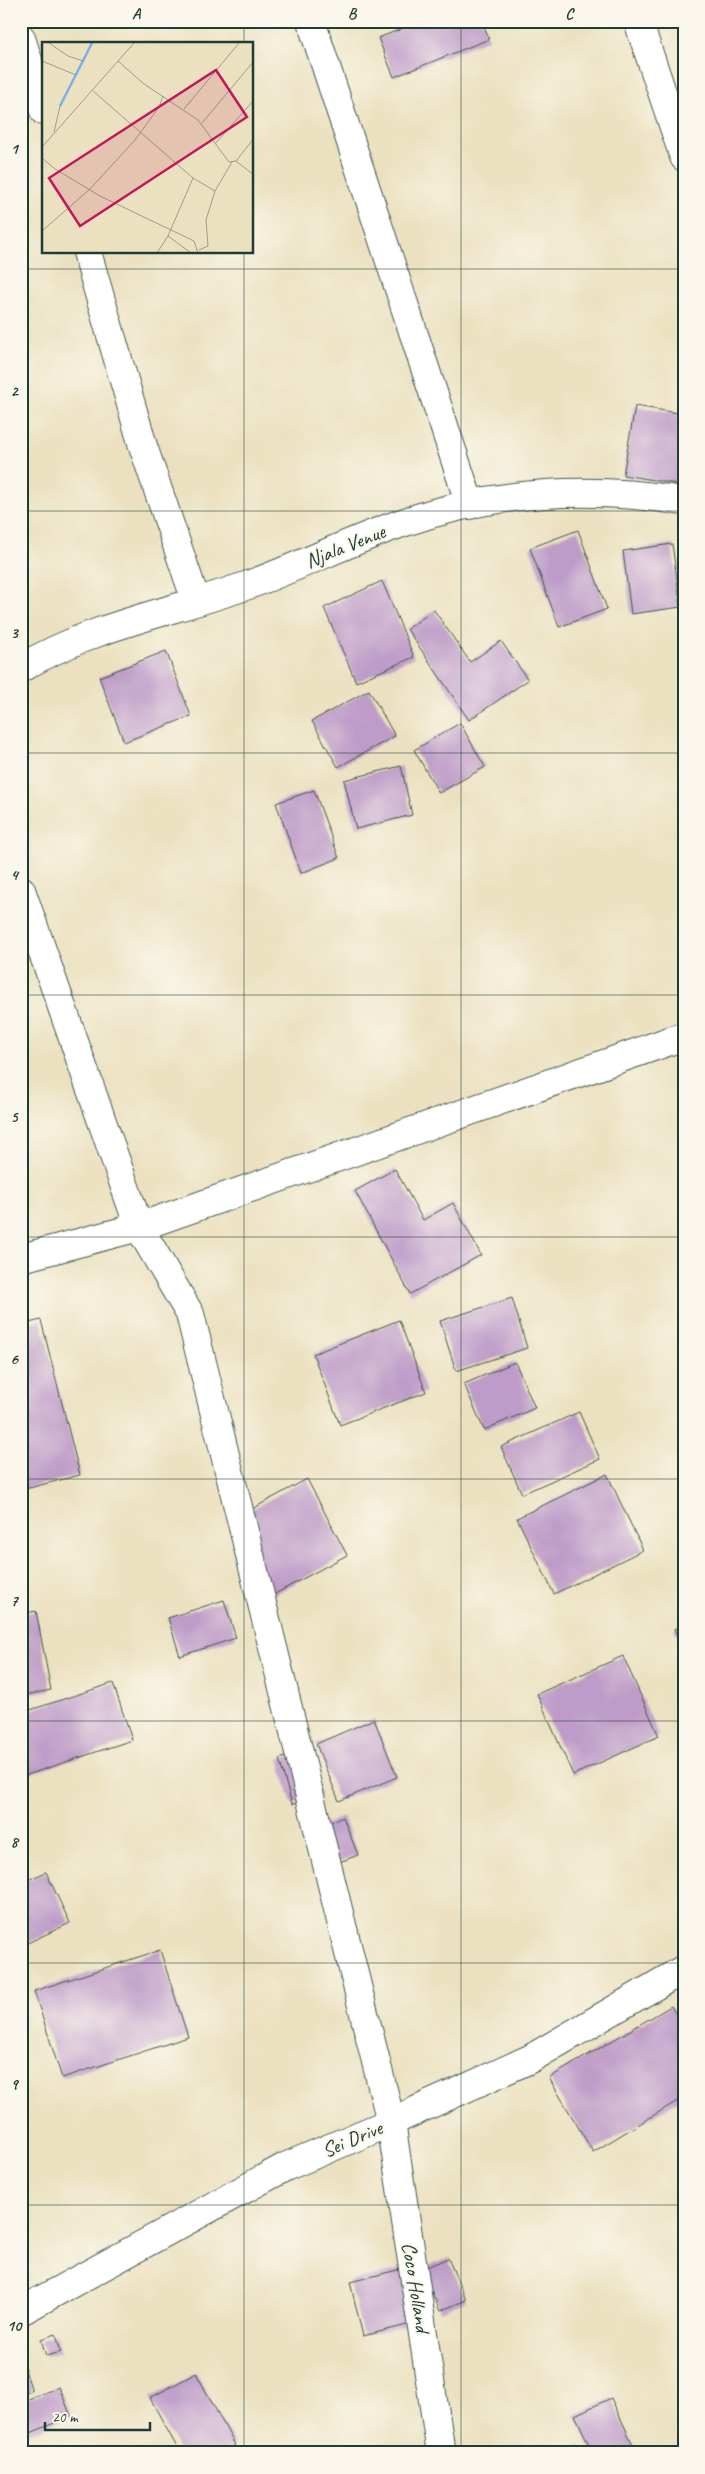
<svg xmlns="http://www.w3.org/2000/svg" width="705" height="2474" font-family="Caveat,sans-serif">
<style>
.building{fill:#be9bc8}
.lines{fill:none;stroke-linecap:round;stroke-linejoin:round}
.minor-casing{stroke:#3e5649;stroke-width:30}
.minor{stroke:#fff;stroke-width:28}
.grid{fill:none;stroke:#1f3d34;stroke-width:1;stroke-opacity:0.55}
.labels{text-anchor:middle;stroke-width:4;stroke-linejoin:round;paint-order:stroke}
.street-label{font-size:21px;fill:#1f3d34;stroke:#fbf7ec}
.inset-river{fill:none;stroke:#7aafe7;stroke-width:2.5}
.inset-road{fill:none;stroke:#999f88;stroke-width:1}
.view{fill:#c2185b;fill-opacity:0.15;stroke:#c2185b;stroke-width:2.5}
.inset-edge{fill:none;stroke:#1f3d34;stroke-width:2.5}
.neatline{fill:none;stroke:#1f3d34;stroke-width:2}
.grid-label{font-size:16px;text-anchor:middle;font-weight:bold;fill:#1f3d34}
</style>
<rect width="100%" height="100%" fill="#fbf7ec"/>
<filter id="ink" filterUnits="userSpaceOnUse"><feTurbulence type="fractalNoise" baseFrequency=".02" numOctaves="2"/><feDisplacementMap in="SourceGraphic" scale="10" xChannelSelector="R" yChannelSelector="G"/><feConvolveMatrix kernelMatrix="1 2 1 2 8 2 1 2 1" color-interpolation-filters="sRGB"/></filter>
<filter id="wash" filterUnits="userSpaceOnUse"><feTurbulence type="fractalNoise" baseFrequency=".0096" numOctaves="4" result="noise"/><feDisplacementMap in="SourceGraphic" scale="20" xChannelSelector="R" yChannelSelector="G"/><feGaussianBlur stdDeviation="1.12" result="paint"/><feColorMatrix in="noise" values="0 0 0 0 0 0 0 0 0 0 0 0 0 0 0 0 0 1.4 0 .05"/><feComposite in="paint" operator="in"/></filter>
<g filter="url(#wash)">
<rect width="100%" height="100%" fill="#ebe1c0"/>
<g id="blocks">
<g class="building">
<polygon points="408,21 482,21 489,39 394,77 378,38 409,26"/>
<polygon points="635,406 684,414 684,485 623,475"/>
<polygon points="578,530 607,609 559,627 530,548"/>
<polygon points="672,544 681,607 631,614 623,551"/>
<polygon points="382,581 414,657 356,682 324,608"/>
<polygon points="434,610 470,662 501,641 528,680 469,720 407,629"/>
<polygon points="166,651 191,716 124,742 99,677"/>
<polygon points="369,690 395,736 338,767 312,721"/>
<polygon points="460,723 485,767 439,793 414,750"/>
<polygon points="401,766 412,815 356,829 344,780"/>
<polygon points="314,790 339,858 301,873 276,803"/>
<polygon points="395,1169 423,1220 453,1203 481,1255 410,1294 355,1191"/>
<polygon points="512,1298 527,1348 456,1371 440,1321"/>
<polygon points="41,1320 80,1475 21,1490 21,1325"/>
<polygon points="399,1320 426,1392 340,1425 313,1354"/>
<polygon points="515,1362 535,1408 484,1430 464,1384"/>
<polygon points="579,1412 600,1459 522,1494 501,1447"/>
<polygon points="607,1474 643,1550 554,1594 517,1518"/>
<polygon points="307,1479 347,1555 273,1595 232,1520"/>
<polygon points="224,1600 236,1638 180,1656 168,1618"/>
<polygon points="36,1611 51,1690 21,1696 21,1614"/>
<polygon points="684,1625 684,1651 674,1629"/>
<polygon points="623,1656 659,1736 573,1775 537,1694"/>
<polygon points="113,1683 132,1740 24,1776 21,1768 21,1713"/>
<polygon points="374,1719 397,1777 339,1801 316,1744"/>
<polygon points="308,1750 321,1795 292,1804 279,1759"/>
<polygon points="343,1817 358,1855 321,1869 307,1832"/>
<polygon points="46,1872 70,1923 21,1946 21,1883"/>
<polygon points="160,1950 188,2037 62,2078 34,1991"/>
<polygon points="671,2006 684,2027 684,2097 593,2152 549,2078"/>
<polygon points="448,2258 466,2300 440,2311 422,2269"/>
<polygon points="413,2266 427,2320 363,2336 350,2282"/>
<polygon points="56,2334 61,2352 46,2356 41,2339"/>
<polygon points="23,2364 32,2391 21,2394 21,2365"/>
<polygon points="196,2373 235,2445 221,2453 180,2453 150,2398"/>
<polygon points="59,2387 71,2416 21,2437 21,2402"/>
<polygon points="611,2398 637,2453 593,2453 575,2415"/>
<polygon points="580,2445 584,2453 565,2453"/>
</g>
</g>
</g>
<g filter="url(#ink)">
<use href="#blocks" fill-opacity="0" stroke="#3e5649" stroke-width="1"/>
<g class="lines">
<defs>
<g id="minor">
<polyline points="311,21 470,505"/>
<polyline points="638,21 684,157"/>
<polyline points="21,38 44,111"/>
<polyline points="87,252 143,446 196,601"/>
<path d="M21,668C93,625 173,612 251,584C303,565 352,540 405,522C495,491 590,486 684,501"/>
<polyline points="21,890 139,1227 190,1314 391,2122 441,2453"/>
<polyline points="21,1258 139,1227 684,1036"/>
<polyline points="21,2311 285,2167 391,2122 530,2059 684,1969"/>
</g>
</defs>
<use href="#minor" class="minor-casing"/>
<use href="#minor" class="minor"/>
</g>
</g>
<path class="grid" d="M244,21V44M461,21V2453M244,252V2453M21,269H684M21,511H684M21,753H684M21,995H684M21,1237H684M21,1479H684M21,1721H684M21,1963H684M21,2205H684"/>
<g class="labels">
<g class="street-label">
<text transform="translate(345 546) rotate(-22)" y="7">Njala Venue</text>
<text transform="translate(352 2139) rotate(-23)" y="7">Sei Drive</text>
<text transform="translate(416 2287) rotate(81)" y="7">Coco Holland</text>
</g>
</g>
<g transform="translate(42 42)">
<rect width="211" height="211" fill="#ebe1c0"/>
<path class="inset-river" d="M18,64L50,1"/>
<path class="inset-road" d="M7,1L26,14L41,19M0,19L34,33M76,19L102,42L156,78L187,120L194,119L212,96M51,49L151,136L126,194L149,211M142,67L197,1M160,81L212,19M12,90L18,64M173,102L212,58M0,105L92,1M0,116L13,127L58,154L152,199L156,211M194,119L212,133M151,136L173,149L190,120M0,189L48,147L93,98L117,65L121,54M157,208L166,204L164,178L173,149M115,211L126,194"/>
<path class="view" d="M174,28L205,75L38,184L7,136Z"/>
<rect width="211" height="211" class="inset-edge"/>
</g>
<rect width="705" height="2474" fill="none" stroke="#fbf7ec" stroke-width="55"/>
<path d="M45 2422v8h105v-8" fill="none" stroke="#1f3d34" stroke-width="2.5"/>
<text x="52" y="2422" font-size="15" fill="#1f3d34" stroke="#fbf7ec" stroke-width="4" paint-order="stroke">20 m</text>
<rect x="28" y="28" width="650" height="2418" class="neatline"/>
<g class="grid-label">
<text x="136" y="19">A</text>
<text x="352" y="19">B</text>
<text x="569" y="19">C</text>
<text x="14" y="154">1</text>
<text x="14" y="396">2</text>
<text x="14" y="638">3</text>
<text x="14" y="880">4</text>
<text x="14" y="1122">5</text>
<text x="14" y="1364">6</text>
<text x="14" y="1606">7</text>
<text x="14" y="1847">8</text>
<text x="14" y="2089">9</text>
<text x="14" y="2331">10</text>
</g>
</svg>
